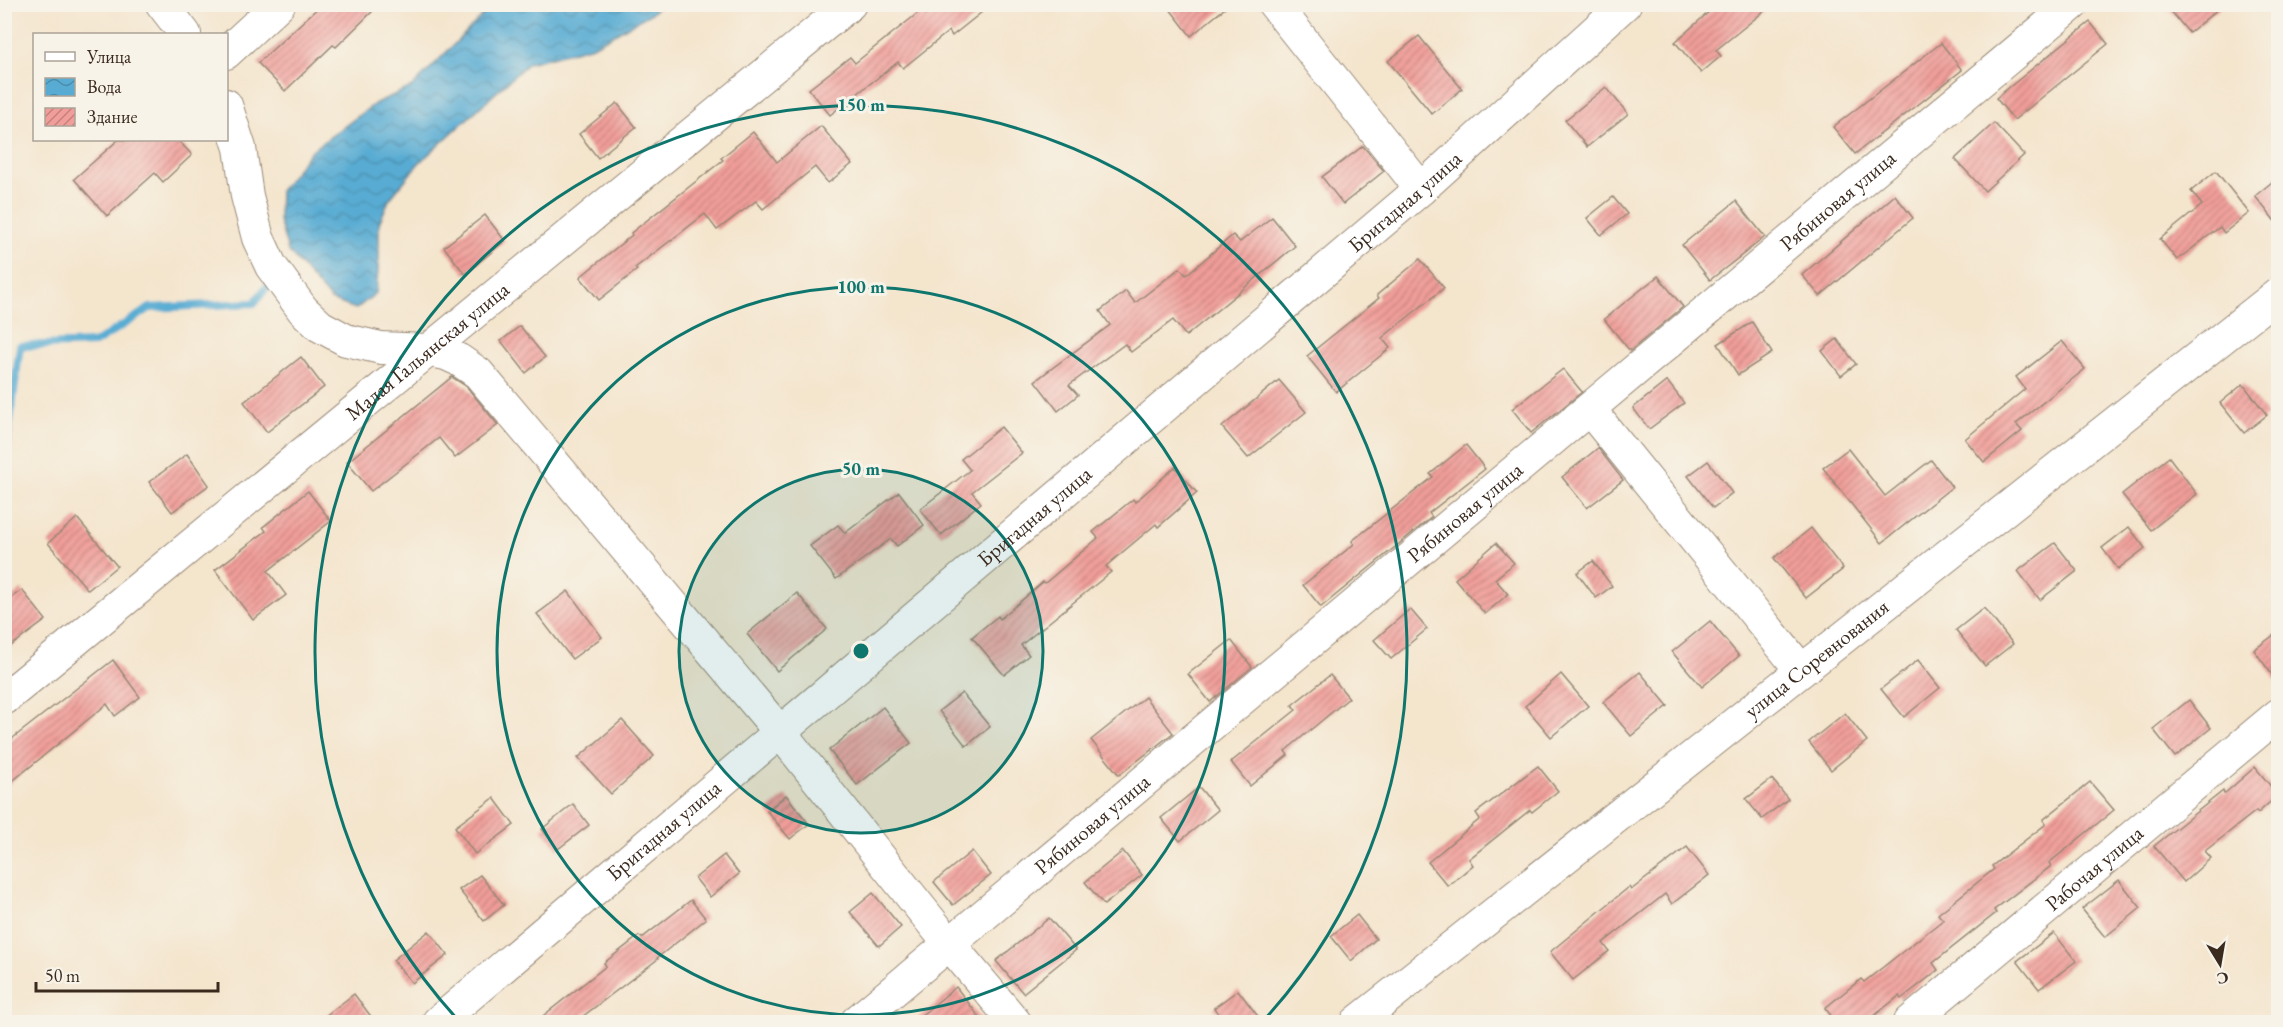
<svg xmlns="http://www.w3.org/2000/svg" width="2283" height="1027" font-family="'EB Garamond',serif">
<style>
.water{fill:url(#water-waves);stroke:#4a6b78;stroke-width:1.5}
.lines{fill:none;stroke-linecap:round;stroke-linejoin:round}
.stream{stroke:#58acd3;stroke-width:8}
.building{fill:url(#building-hatch)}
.minor-casing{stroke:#988876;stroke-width:34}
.minor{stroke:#fff;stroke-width:32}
.ring{fill:none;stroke:#0f766e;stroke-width:3}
.labels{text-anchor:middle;stroke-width:6;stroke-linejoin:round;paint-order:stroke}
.street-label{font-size:21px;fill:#3b2a1e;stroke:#f7f3e8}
.centre{fill:#0f766e;stroke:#f7f3e8;stroke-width:3}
.ring-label{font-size:18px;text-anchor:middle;font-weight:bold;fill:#0f766e;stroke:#f7f3e8;stroke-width:6;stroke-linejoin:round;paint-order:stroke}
</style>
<defs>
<pattern id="water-waves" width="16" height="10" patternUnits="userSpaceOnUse" patternTransform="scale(1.5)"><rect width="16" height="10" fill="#58acd3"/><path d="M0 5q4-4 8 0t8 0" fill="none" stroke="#4a8cab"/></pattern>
<pattern id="building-hatch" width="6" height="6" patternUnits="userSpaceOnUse" patternTransform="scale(1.5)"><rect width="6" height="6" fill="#f19e9a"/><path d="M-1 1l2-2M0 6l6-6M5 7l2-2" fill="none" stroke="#c4817d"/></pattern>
</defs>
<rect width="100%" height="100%" fill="#f7f3e8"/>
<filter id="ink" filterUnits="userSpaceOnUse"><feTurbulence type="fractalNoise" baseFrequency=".0167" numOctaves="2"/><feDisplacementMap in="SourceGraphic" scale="12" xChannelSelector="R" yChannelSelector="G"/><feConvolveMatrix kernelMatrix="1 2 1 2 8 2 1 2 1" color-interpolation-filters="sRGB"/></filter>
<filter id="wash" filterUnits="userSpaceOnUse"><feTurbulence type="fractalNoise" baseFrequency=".008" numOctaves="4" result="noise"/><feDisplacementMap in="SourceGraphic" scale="24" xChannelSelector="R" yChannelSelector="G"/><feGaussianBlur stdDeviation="1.35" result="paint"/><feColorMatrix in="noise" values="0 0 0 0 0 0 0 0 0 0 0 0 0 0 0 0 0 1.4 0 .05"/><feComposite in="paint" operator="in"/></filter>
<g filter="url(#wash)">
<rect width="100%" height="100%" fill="#f4e5cd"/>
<polygon class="water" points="494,4 661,5 650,14 593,46 528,63 418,164 389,200 379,223 379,258 376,293 356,309 331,300 288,251 279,220 280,191 311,151 376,103 412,87"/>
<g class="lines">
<polyline class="stream" points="4,465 20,346 95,343 150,308 254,303 267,287"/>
</g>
<g id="blocks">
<g class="building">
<polygon points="322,4 380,4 336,47 333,45 285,91 258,63"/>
<polygon points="939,4 992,4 952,36 949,31 903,68 898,62 830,115 809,89 850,57 855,63 923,9 926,14"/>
<polygon points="1166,4 1230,4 1191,36"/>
<polygon points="1718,4 1773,4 1716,50 1721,56 1701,73 1675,42"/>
<polygon points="2165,4 2224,4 2189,33"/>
<polygon points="2090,22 2108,44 2014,120 1996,98"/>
<polygon points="1419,36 1462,89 1432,114 1388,61"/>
<polygon points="1941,43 1962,70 1855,154 1833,127"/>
<polygon points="1606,87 1628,114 1587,147 1565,120"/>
<polygon points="617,103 636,127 598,158 579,134"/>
<polygon points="1994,123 2024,155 1985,191 1955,159"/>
<polygon points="821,126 852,164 828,183 815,167 763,209 756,201 717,230 705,214 635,268 637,270 599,300 580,277 632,235 631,233 723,160 721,158 753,132 777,162"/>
<polygon points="118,140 178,140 192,155 163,182 155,173 107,216 74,179"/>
<polygon points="1363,146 1384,171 1343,204 1322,177"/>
<polygon points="2216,171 2249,213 2224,233 2220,227 2177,260 2160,239 2202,205 2191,191"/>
<polygon points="2278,177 2278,225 2255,196"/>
<polygon points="1895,195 1913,218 1820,296 1802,275"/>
<polygon points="1613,197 1627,214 1601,235 1587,218"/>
<polygon points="1736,201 1765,237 1710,280 1682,245"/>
<polygon points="485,215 505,241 465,274 444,247"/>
<polygon points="1272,217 1295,246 1186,336 1173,320 1131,352 1125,344 1069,385 1078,395 1058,411 1035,381 1110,325 1100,311 1126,291 1135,303 1180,268 1186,275 1233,235 1240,242"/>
<polygon points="1420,259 1444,288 1382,338 1390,348 1336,392 1307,356 1379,298 1377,295"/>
<polygon points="1658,276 1683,307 1630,351 1604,319"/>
<polygon points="1752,322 1772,353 1738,375 1718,344"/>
<polygon points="520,326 545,357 526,373 501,341"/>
<polygon points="1837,339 1856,364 1841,376 1822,351"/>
<polygon points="2062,341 2085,369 2016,424 2022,431 1984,462 1965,439 2025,389 2016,377"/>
<polygon points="301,357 324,387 267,432 244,402"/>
<polygon points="1563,369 1582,392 1531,433 1512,409"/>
<polygon points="452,377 466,386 498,425 455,458 439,438 371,491 347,462"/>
<polygon points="1279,380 1306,412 1248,458 1222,427"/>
<polygon points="1667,381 1684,403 1649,429 1633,408"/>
<polygon points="2243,384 2267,415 2244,433 2220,403"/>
<polygon points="1001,427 1022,453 972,492 981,503 941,535 920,509 970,470 961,459"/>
<polygon points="1466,445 1485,469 1429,513 1432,517 1321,607 1303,585 1354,544 1352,541 1433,477 1430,474"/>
<polygon points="1598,448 1623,480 1587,508 1562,477"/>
<polygon points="1848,449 1885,496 1931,460 1952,487 1882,543 1823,468"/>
<polygon points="187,454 209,485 172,512 149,482"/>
<polygon points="2169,457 2197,494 2151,530 2122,494"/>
<polygon points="1708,461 1732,493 1713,508 1688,476"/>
<polygon points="1175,467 1197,493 1158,527 1156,524 1106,566 1111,572 1021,645 1029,655 1004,675 972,637 998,616 1000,619 1043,582 1045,583 1098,538 1093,532 1133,499 1135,502"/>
<polygon points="308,491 331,521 268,571 286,595 253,620 215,570 266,531 263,527"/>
<polygon points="899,492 924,525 897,546 891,539 836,579 810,546 838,525 845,533"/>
<polygon points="77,518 117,566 88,590 48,543"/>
<polygon points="2129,527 2145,548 2118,569 2102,548"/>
<polygon points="1811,528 1843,569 1806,598 1774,558"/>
<polygon points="1496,543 1514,563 1495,579 1508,594 1485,614 1455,579"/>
<polygon points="2055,543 2077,571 2040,600 2018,571"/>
<polygon points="1593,561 1612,586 1596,598 1577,573"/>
<polygon points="22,590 46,620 4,651 4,603"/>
<polygon points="568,591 602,637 572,659 537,614"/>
<polygon points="797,593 827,629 777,671 747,634"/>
<polygon points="1984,608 2013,644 1985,666 1956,630"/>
<polygon points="1410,609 1427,629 1391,659 1374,640"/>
<polygon points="1710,621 1739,656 1702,687 1672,652"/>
<polygon points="2278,632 2278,683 2254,650"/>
<polygon points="1231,640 1252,667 1210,702 1188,674"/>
<polygon points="113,660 140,697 115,716 107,704 4,788 4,745"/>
<polygon points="1918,660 1940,688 1904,717 1881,689"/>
<polygon points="1640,672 1668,706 1631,736 1603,702"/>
<polygon points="1561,674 1588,706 1551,737 1525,706"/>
<polygon points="1330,675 1349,698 1285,751 1288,755 1250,786 1231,762 1296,710 1292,705"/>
<polygon points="962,693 990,727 966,746 939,711"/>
<polygon points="1145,697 1173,733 1119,775 1091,740"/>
<polygon points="2189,700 2211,728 2175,757 2153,729"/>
<polygon points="883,707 911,743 857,785 829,750"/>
<polygon points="1845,713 1867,741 1831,770 1809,742"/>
<polygon points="622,720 654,756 611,794 578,758"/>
<polygon points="1538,766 1558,791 1532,812 1530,810 1469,859 1473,865 1448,886 1428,862 1480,819 1476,813"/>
<polygon points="2255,767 2278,795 2258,813 2256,811 2205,851 2211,858 2184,882 2154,846 2223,791 2224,794"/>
<polygon points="1772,779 1788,799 1762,819 1746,799"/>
<polygon points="2090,782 2114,810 2049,863 2051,866 1994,910 1996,913 1933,963 1938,970 1901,999 1899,996 1865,1023 1837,1023 1825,1008 1861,979 1864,982 1943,920 1938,914 1994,869 1992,866 2046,824 2043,820"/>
<polygon points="1199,787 1218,810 1180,841 1161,818"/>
<polygon points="786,795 809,824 790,839 767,811"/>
<polygon points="494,798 514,825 475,854 455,827"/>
<polygon points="573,804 589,825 558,849 542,829"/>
<polygon points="1687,847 1709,875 1672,904 1665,894 1603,943 1609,951 1573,980 1550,952 1629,887 1631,890"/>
<polygon points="972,851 991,875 953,905 934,882"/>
<polygon points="1123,851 1142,875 1104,905 1085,882"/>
<polygon points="724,855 739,874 710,897 695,878"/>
<polygon points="480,875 504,905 484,921 459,890"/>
<polygon points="2119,880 2141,908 2105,937 2082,909"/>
<polygon points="873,893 901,927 879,946 850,912"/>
<polygon points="691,900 706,919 657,958 658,959 574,1023 534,1023 606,966 604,963 639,936 642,938"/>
<polygon points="1357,915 1376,939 1351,961 1331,936"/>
<polygon points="1049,918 1076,950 1023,993 996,961"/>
<polygon points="429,931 448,955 412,983 393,960"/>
<polygon points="2054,933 2076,961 2039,989 2017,961"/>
<polygon points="956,987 984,1023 912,1023"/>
<polygon points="1238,990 1263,1023 1225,1023 1214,1008"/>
<polygon points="354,994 376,1023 316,1023"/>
</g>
</g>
</g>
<g filter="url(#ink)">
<use href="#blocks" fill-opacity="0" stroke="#988876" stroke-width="1.5"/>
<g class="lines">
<defs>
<g id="minor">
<polyline points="162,4 185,34"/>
<polyline points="1274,4 1421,189"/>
<polyline points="226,53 279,4"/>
<polyline points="226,105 240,148 247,196 258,238 271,266 303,310 320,326 346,340 381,348 427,350 446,354 459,360 478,373 780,732 950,945 1015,1022"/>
<polyline points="1590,410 1801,670"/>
<path id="s1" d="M4,699L850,4"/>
<path id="s2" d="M438,1022L1421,189L1625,4"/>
<path id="s3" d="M856,1022L2073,4"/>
<path id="s4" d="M1357,1022L2278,294"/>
<path id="s5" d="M1910,1022L2278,715"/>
</g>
</defs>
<use href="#minor" class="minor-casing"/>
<use href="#minor" class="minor"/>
</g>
</g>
<circle cx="861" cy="651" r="182" fill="#0f766e" fill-opacity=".12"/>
<g class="ring">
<circle cx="861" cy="651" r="182"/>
<circle cx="861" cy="651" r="364"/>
<path d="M458 1020A546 546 0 1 1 1264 1020"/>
</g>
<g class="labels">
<g class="street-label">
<text dy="7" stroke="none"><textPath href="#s2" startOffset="1268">Бригадная улица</textPath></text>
<text dy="7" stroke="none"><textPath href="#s3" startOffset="1280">Рябиновая улица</textPath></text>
<text dy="7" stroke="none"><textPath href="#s1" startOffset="548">Малая Гальянская улица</textPath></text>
<text dy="7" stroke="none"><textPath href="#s3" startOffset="794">Рябиновая улица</textPath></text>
<text dy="7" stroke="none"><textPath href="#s2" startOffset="782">Бригадная улица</textPath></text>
<text dy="7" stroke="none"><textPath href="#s4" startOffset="586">улица Соревнования</textPath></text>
<text dy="7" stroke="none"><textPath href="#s3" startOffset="308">Рябиновая улица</textPath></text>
<text dy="7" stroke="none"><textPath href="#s2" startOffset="296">Бригадная улица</textPath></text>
<text dy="7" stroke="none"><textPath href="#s5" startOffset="240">Рабочая улица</textPath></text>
</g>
</g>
<circle cx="861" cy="651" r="9" class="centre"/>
<g class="ring-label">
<text x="861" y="111">150 m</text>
<text x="861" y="293">100 m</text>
<text x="861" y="475">50 m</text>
</g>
<rect width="2283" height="1027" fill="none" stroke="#f7f3e8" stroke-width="24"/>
<rect x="33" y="33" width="195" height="108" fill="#f7f3e8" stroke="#aca397" stroke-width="1.5"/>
<rect x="45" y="52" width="30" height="9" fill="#ffffff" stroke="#aca397" stroke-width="1.5"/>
<text x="87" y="63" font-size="18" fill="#3b2a1e">Улица</text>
<rect x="45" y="78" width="30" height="18" fill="url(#water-waves)" stroke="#aca397" stroke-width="1.5"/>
<text x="87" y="93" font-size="18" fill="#3b2a1e">Вода</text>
<rect x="45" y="108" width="30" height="18" fill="url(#building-hatch)" stroke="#aca397" stroke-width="1.5"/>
<text x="87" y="123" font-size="18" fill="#3b2a1e">Здание</text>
<g transform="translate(2220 964) rotate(169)" stroke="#f7f3e8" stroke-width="4.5" paint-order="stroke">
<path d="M0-4.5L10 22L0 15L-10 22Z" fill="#3b2a1e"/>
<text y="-9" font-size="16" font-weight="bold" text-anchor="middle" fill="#3b2a1e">С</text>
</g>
<path d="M36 982v9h182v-9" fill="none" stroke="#3b2a1e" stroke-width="3"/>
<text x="45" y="982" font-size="18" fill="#3b2a1e" stroke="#f7f3e8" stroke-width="4.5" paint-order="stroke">50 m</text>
</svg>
